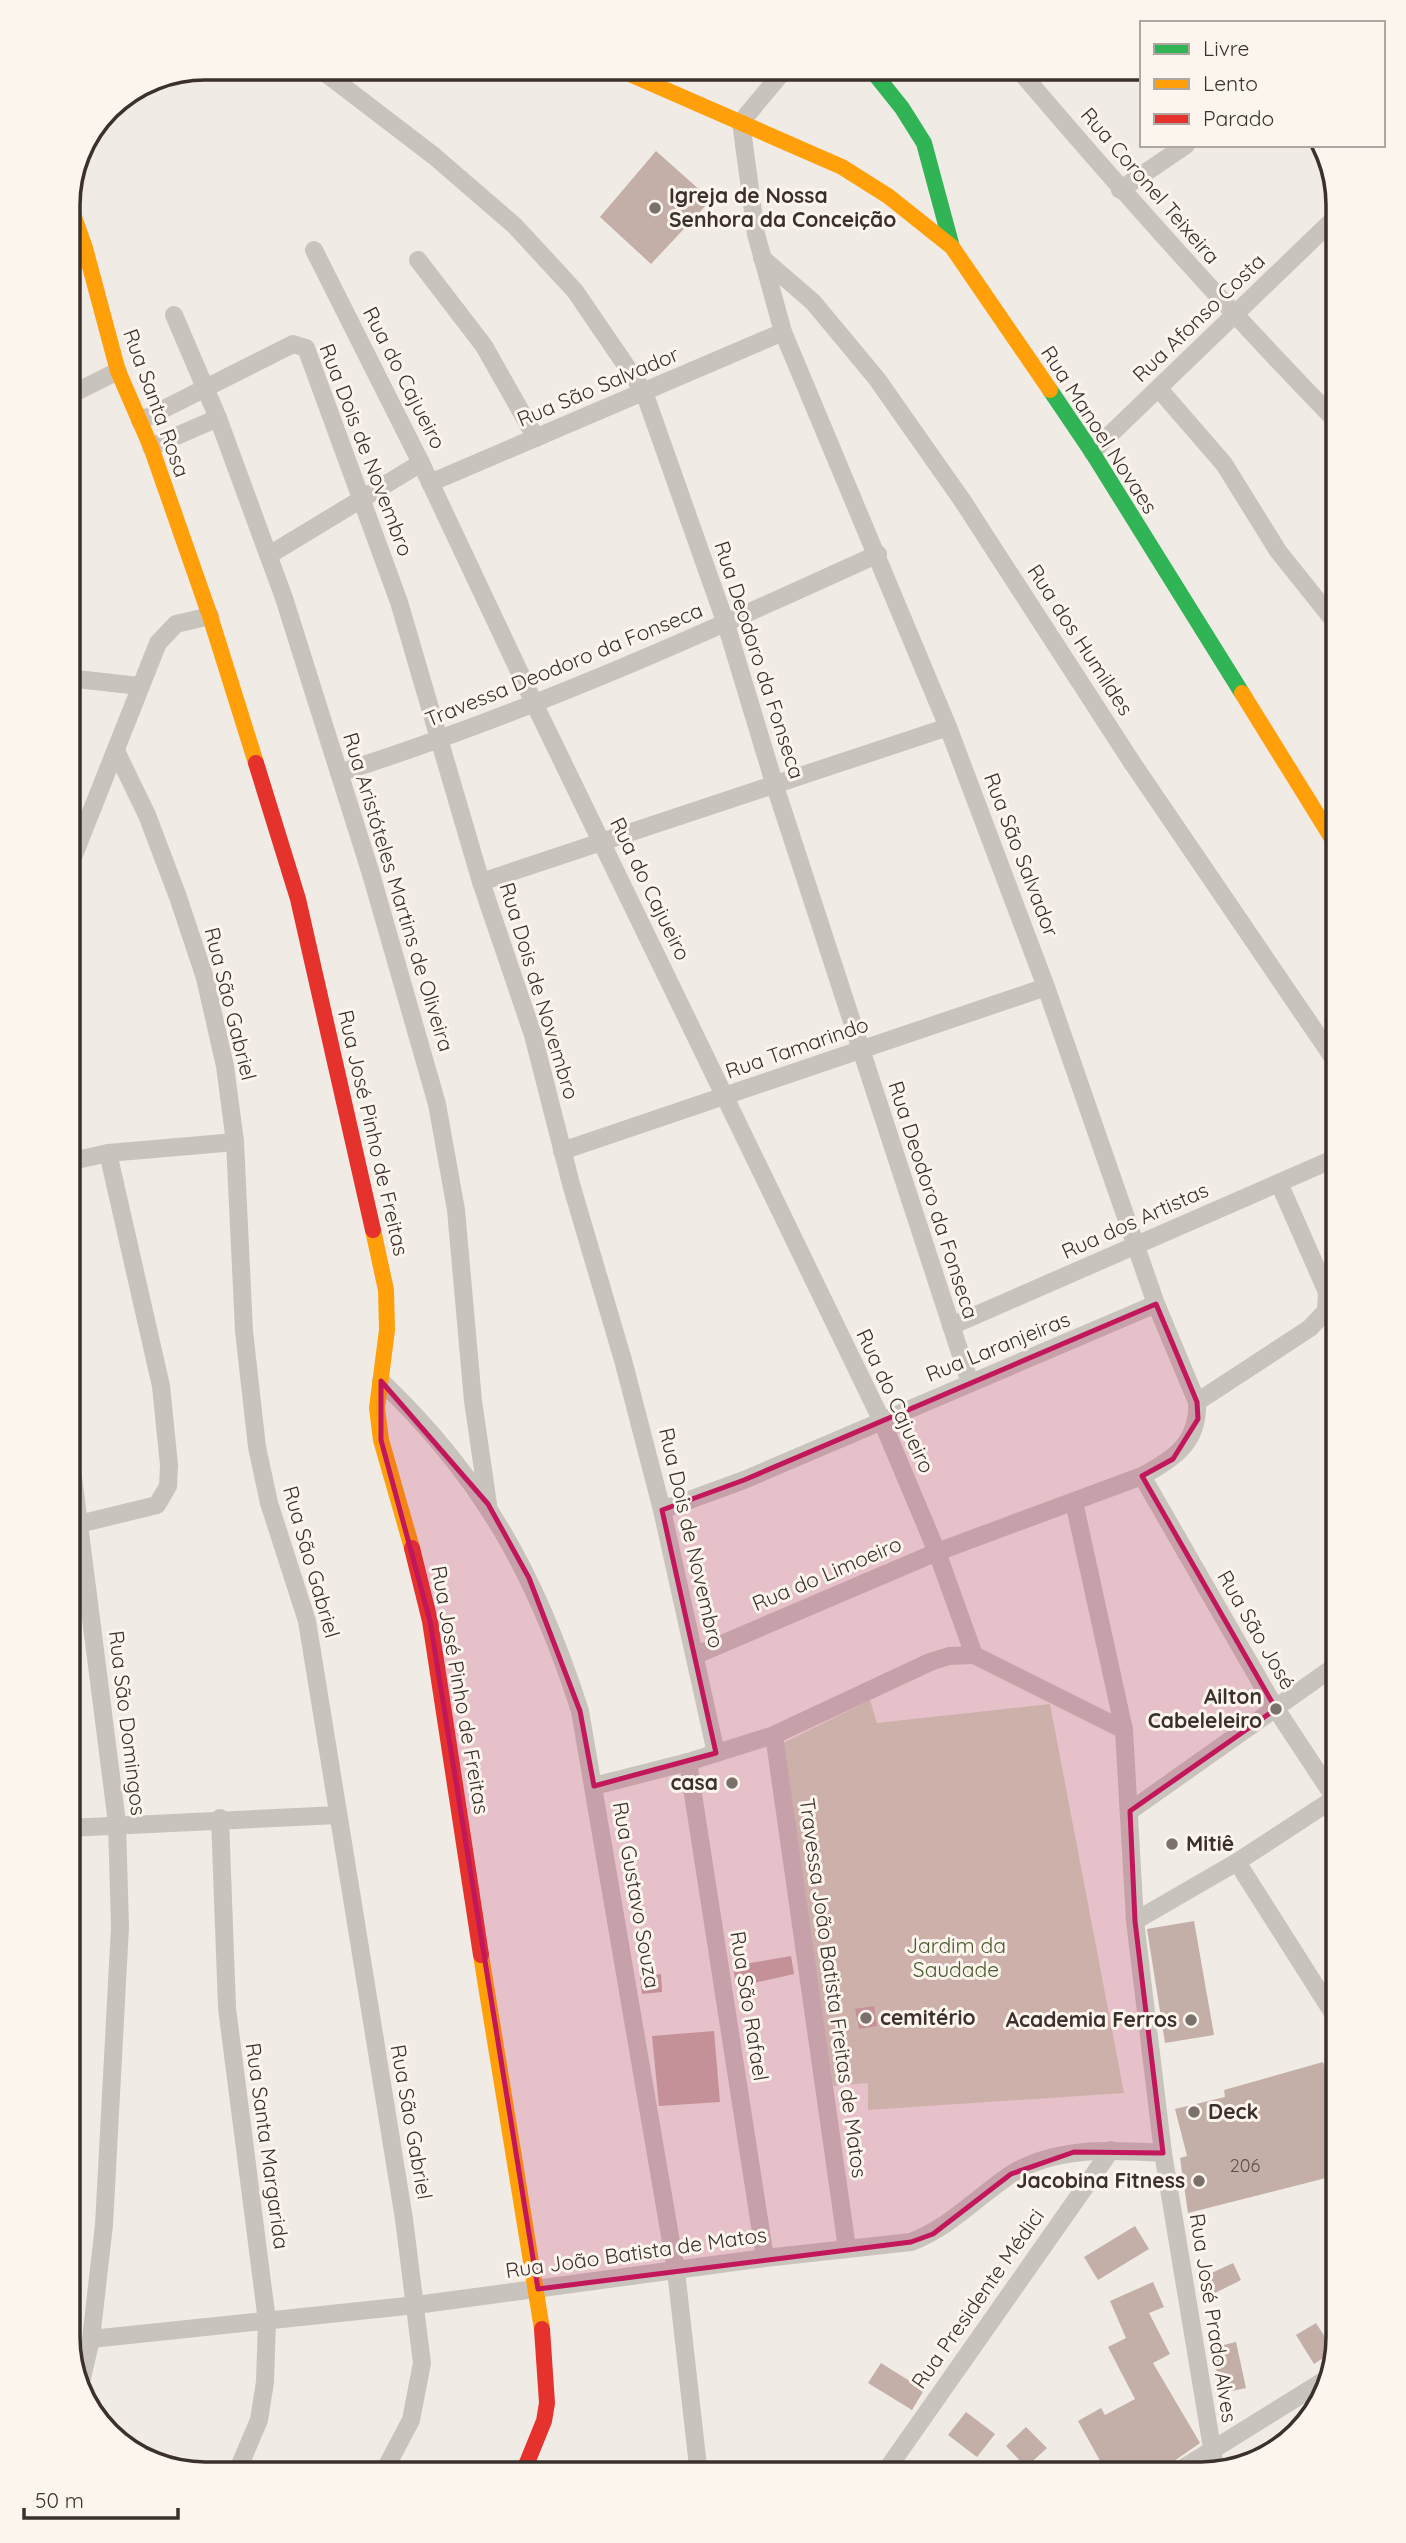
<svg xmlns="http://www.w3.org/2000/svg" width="1406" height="2543" font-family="Quicksand,sans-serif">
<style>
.green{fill:#d1d6bf}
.building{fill:#c3afa7}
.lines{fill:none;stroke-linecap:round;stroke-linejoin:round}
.street{stroke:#c9c3be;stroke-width:18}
.fast{stroke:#30b455;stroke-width:16}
.slow{stroke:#ff9f0a;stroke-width:16}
.jam{stroke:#e5322d;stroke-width:16}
.marked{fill:#c2185b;fill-opacity:0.2;stroke:#c2185b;stroke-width:5;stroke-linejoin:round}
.poi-dot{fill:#7a716c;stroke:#fbf5ee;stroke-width:2.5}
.labels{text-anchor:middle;stroke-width:6;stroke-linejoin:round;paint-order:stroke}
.number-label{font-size:18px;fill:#5d504a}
.street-label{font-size:21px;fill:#3b302b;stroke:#fbf5ee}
.poi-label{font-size:21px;font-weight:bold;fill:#3b302b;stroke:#fbf5ee;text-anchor:start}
.park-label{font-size:21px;fill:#4a5a2e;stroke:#fbf5ee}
.rim{fill:none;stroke:#3b302b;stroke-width:3.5}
</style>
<rect width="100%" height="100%" fill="#f0ebe5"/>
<polygon class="green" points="870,1700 877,1723 1050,1704 1124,2093 868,2110 868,2083 833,2086 783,1743"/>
<g class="building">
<polygon points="656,151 711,200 651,264 600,217"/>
<polygon points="1194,1921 1214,2035 1165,2043 1147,1929"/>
<polygon points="791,1956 794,1974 736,1987 733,1966"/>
<polygon points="661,1974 662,1992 642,1994 640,1976"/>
<polygon points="874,2006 877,2026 859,2029 855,2009"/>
<polygon points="714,2031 720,2102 659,2106 652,2036"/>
<polygon points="1323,2062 1338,2113 1338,2175 1188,2213 1180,2158 1187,2156 1175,2109 1225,2097 1224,2090"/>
<polygon points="1135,2226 1149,2249 1098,2280 1084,2257"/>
<polygon points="1233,2263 1241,2280 1211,2295 1203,2277"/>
<polygon points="1153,2282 1164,2307 1149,2313 1170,2354 1153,2363 1200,2443 1157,2473 1151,2465 1134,2475 1108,2475 1078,2421 1101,2408 1105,2415 1135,2399 1108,2347 1126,2338 1110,2301"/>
<polygon points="1316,2323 1334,2351 1314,2364 1296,2335"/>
<polygon points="1236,2342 1246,2388 1222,2393 1211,2348"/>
<polygon points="881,2363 924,2390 912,2410 868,2383"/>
<polygon points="966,2412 995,2434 977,2457 948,2435"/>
<polygon points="1026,2427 1047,2448 1026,2467 1006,2446"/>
</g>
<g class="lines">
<g class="street">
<polyline points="319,68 434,156 515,226 575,291 644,392 726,624 775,786 970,1383"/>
<path d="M1018,69C1121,190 1226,308 1338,423"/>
<polyline points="1120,190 1186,145"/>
<polyline points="314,250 421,463 535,705 881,1419 937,1552 974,1655 1124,1730"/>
<polyline points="762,258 813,302 877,379 962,500 1133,764 1338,1065"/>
<polyline points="418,260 484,346 536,438"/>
<polyline points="174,315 218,418 284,598 371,874 437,1104 456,1210 473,1401 488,1504"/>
<polyline points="1159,389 1224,464 1278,551 1338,626"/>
<polyline points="68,396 118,371"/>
<polyline points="140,421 293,344 306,348 399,602 481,882 533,1035 571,1184 623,1360 662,1510 716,1753"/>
<polyline points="151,447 218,418"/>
<polyline points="1092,452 1338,215"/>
<polyline points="430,483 783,332"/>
<polyline points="269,555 421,463"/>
<polyline points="68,678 139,686"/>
<polyline points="116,751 147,815 178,897 205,978 225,1066 235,1142 244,1331 257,1447 269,1503 307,1621 404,2219 422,2363 411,2420 382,2475"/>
<path d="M339,773C525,714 701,635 878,554"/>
<polyline points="68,870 158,643 176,624 210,616"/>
<polyline points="481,882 948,727"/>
<polyline points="562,1151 1046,987"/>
<polyline points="68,1162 108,1153 235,1142"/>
<polyline points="951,1326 1338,1157"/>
<path d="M381,1381C484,1479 537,1577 580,1711L676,2271L699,2475"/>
<polyline points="1197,1402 1310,1328 1326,1311 1327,1292 1279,1183"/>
<polyline points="68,1438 117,1823 120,1927 104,2225 91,2339 79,2391"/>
<polyline points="1142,1476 1276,1709 1338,1803"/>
<polyline points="1074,1502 1124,1730 1135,1921 1163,2153 1216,2472"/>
<polyline points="662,1510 744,1480 1156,1304"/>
<polyline points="79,1524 157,1505 168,1486 169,1465 161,1386 108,1153"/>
<path d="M696,1655L937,1552L1142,1476C1174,1459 1199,1442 1197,1402L1156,1304L1046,987L948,727L783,332L756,234L741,122L786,68"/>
<polyline points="774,1735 847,2248"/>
<polyline points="688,1762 765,2258"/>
<polyline points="594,1786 688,1762 774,1735 930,1662 949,1656 974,1655"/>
<polyline points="1130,1811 1338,1664"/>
<polyline points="220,1818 227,2008 267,2321 265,2382 259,2420 236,2474"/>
<polyline points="68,1828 338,1815"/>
<polyline points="1237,1862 1338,2021"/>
<polyline points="1135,1921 1237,1862 1338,1796"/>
<path d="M91,2339L416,2305L765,2258L911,2242C950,2227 976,2198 1010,2175C1055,2146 1112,2150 1163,2153"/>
<polyline points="883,2475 1111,2150"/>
<polyline points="1172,2475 1325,2380"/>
</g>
<g class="fast">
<polyline points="870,68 902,108 924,143 952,247"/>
<polyline points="1050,390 1092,452 1242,693"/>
</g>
<g class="slow">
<polyline points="616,68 842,167 888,196 952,247 1050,390"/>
<polyline points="69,203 85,248 118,371 151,447 210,616 256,763"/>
<polyline points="1242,693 1338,848"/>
<polyline points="373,1230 386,1290 387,1330 377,1408 381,1440 412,1548"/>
<polyline points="481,1955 542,2329"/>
</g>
<g class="jam">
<polyline points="256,763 298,899 373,1230"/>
<polyline points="412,1548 430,1621 481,1955"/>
<polyline points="522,2475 544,2421 547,2403 542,2329"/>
</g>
</g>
<path class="marked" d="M1156,1304L1197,1402L1198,1419L1173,1459L1142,1476L1276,1709L1130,1811L1135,1921L1163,2153L1074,2152L1011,2174L933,2234L911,2242L538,2289L430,1621L381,1440V1381L488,1504L529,1578L580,1711L594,1786L716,1753L662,1510L744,1480Z"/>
<g class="poi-dot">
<circle cx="655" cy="208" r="7"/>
<circle cx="1276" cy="1709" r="7"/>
<circle cx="732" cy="1783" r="7"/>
<circle cx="1172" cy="1844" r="7"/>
<circle cx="866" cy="2018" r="7"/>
<circle cx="1191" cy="2020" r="7"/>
<circle cx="1194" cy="2112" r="7"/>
<circle cx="1199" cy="2181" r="7"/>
</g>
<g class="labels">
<g class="number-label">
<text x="1245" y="2172">206</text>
</g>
<g class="street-label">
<text transform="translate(1150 186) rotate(49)" y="7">Rua Coronel Teixeira</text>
<text transform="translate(1199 318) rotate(-44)" y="7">Rua Afonso Costa</text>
<text transform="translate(404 378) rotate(63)" y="7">Rua do Cajueiro</text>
<text transform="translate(598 387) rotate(-23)" y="7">Rua São Salvador</text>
<text transform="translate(156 403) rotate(70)" y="7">Rua Santa Rosa</text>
<text transform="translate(1099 430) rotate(57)" y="7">Rua Manoel Novaes</text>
<text transform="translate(366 450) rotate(69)" y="7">Rua Dois de Novembro</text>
<text transform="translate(1080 640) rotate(57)" y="7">Rua dos Humildes</text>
<text transform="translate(759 660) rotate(72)" y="7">Rua Deodoro da Fonseca</text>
<text transform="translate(564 665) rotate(-22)" y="7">Travessa Deodoro da Fonseca</text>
<text transform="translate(1021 855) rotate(69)" y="7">Rua São Salvador</text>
<text transform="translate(650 889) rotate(64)" y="7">Rua do Cajueiro</text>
<text transform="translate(398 892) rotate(73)" y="7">Rua Aristóteles Martins de Oliveira</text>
<text transform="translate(539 991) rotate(73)" y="7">Rua Dois de Novembro</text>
<text transform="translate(230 1004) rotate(76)" y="7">Rua São Gabriel</text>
<text transform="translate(797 1048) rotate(-19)" y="7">Rua Tamarindo</text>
<text transform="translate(373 1133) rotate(77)" y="7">Rua José Pinho de Freitas</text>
<text transform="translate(933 1200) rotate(72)" y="7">Rua Deodoro da Fonseca</text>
<text transform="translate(1135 1221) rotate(-24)" y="7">Rua dos Artistas</text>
<text transform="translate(998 1347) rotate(-22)" y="7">Rua Laranjeiras</text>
<text transform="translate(895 1401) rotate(65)" y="7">Rua do Cajueiro</text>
<text transform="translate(691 1538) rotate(77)" y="7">Rua Dois de Novembro</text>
<text transform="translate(311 1562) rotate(74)" y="7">Rua São Gabriel</text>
<text transform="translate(827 1574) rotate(-23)" y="7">Rua do Limoeiro</text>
<text transform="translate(1256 1630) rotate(60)" y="7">Rua São José</text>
<text transform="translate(460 1690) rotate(80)" y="7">Rua José Pinho de Freitas</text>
<text transform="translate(127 1723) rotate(83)" y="7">Rua São Domingos</text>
<text transform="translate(636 1895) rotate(80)" y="7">Rua Gustavo Souza</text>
<text transform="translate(833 1988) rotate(82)" y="7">Travessa João Batista Freitas de Matos</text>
<text transform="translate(749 2006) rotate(81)" y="7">Rua São Rafael</text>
<text transform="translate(411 2122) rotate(80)" y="7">Rua São Gabriel</text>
<text transform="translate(267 2146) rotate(82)" y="7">Rua Santa Margarida</text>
<text transform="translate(636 2253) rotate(-8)" y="7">Rua João Batista de Matos</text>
<text transform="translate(978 2299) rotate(-55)" y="7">Rua Presidente Médici</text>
<text transform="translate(1213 2318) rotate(81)" y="7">Rua José Prado Alves</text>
</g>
<g class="poi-label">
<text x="669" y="203">Igreja de Nossa<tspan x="669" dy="24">Senhora da Conceição</tspan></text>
<text x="1262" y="1704" text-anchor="end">Ailton<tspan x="1262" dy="24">Cabeleleiro</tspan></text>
<text x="718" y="1790" text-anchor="end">casa</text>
<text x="1186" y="1851">Mitiê</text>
<text x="880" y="2025">cemitério</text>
<text x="1177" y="2027" text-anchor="end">Academia Ferros</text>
<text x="1208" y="2119">Deck</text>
<text x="1185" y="2188" text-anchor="end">Jacobina Fitness</text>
</g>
<g class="park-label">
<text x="956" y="1953">Jardim da<tspan x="956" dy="24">Saudade</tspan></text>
</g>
</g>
<path d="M0 0H1406V2543H0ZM205 80H1201A125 125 0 0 1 1326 205V2337A125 125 0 0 1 1201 2462H205A125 125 0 0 1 80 2337V205A125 125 0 0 1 205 80Z" fill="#fbf5ee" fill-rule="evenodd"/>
<path class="rim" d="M205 80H1201A125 125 0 0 1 1326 205V2337A125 125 0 0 1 1201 2462H205A125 125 0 0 1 80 2337V205A125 125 0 0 1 205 80Z"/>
<rect x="1140" y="21" width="245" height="126" fill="#fbf5ee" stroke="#aea6a0" stroke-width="2"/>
<rect x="1154" y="44" width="35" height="10" fill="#30b455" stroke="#aea6a0" stroke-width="2"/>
<text x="1203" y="56" font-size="21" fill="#3b302b">Livre</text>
<rect x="1154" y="79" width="35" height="10" fill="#ff9f0a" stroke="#aea6a0" stroke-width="2"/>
<text x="1203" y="91" font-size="21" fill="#3b302b">Lento</text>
<rect x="1154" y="114" width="35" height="10" fill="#e5322d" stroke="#aea6a0" stroke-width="2"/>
<text x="1203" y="126" font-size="21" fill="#3b302b">Parado</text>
<path d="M24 2508v10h154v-10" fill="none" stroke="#3b302b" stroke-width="3.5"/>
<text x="35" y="2508" font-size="21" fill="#3b302b" stroke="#fbf5ee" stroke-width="5" paint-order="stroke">50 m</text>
</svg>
